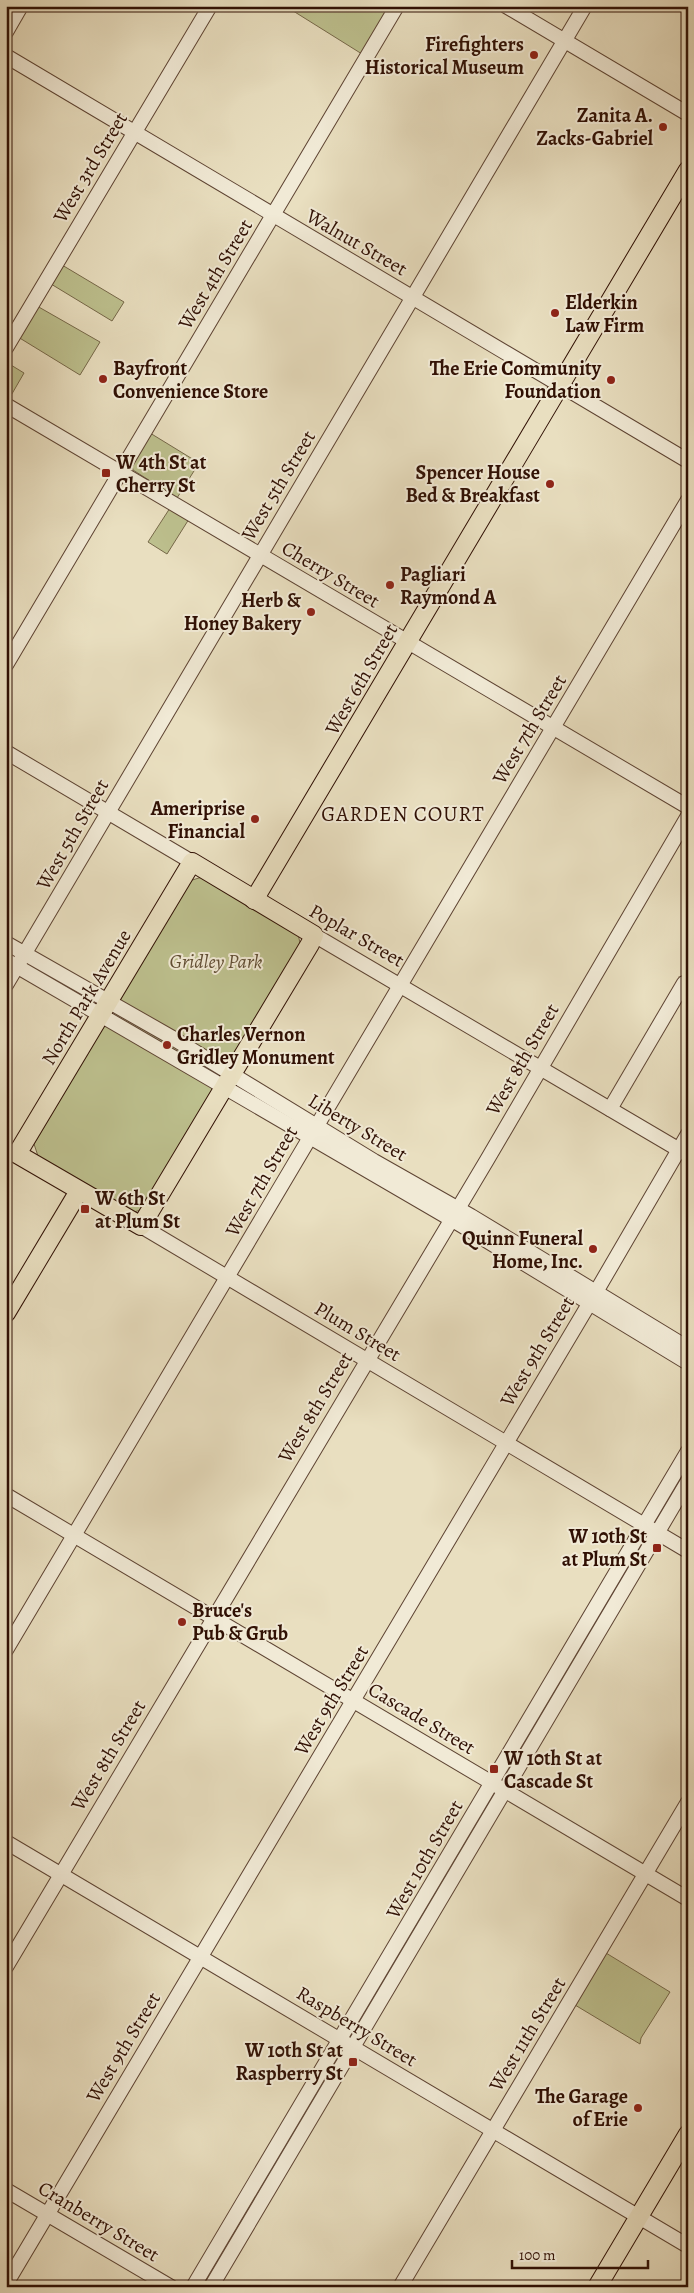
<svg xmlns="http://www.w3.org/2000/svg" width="694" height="2293" font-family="Alegreya,serif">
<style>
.green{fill:#bdc08e;stroke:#766849}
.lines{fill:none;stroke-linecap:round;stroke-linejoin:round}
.minor-casing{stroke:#5e4433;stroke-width:16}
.major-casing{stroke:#301004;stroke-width:20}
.minor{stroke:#f1ead6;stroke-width:14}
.major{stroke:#e9dfc0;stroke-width:18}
.poi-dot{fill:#8f2418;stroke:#f1ead6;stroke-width:2}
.labels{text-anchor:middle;stroke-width:4;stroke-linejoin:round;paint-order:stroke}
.poi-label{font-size:20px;font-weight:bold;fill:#301004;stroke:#f1ead6;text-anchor:end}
.street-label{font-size:20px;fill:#301004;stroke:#f1ead6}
.park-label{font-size:20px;font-style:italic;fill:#614e34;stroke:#f1ead6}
.neighbourhood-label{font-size:21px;letter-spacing:1px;fill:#301004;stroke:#f1ead6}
</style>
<rect width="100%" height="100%" fill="#e9dfc0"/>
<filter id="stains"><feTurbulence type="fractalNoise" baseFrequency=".004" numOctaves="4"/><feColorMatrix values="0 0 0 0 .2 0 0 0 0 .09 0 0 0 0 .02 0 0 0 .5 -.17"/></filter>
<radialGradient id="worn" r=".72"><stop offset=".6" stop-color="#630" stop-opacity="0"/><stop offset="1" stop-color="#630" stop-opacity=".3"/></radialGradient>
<g class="green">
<polygon points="292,6 382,6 388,10 362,54 290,9"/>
<polygon points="62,265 124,302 112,321 51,284"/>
<polygon points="37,306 100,342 80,375 18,337"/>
<polygon points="6,362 24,373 9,399 6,398"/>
<polygon points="150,433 199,463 177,498 133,470 132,465"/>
<polygon points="170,508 189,519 167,554 148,542"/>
<polygon points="202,877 298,934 300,943 144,1209 134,1212 38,1156 34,1144 189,881"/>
<polygon points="606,1953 670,1992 641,2038 640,2044 575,2005"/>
</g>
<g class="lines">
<defs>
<g id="minor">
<polyline points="506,6 688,114"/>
<polyline points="6,32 21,6"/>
<polyline points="6,56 688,461"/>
<polyline points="6,348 210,6"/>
<polyline points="6,405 688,807"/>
<polyline points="6,665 397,6"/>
<polyline points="6,752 192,862"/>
<polyline points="314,935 688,1155"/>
<polyline points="6,943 171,1037 374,1161 471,1216 688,1348"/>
<polyline points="6,960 461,1225 688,1363"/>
<polyline points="6,985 585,6"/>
<polyline points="610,1109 684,983"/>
<polyline points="141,1226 688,1551"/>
<polyline points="6,1495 688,1899"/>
<polyline points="6,1650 688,500"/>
<polyline points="6,1842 688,2246"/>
<polyline points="6,1967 487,1160 688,816"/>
<polyline points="6,2190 171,2287"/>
<polyline points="6,2284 589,1304 688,1134"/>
<polyline points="193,2287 688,1451"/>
<polyline points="211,2287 688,1481"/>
<polyline points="400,2287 688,1802"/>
</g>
<g id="major">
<polygon points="192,862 314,935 310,944 141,1226 17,1154"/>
<polyline points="254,900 688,170"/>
<polyline points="6,1313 79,1191"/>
<polyline points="597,2287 688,2134"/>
</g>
</defs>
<use href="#minor" class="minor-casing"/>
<use href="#major" class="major-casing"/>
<use href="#minor" class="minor"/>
<use href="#major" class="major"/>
</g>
<g class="poi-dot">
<circle cx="534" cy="55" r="5"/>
<circle cx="663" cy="127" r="5"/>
<circle cx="555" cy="313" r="5"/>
<circle cx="103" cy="379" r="5"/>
<circle cx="611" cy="380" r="5"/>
<rect x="101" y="468" width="10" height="10" rx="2.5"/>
<circle cx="550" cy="484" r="5"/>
<circle cx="390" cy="585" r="5"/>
<circle cx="311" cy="612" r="5"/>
<circle cx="255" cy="819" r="5"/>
<circle cx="167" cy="1045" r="5"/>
<rect x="80" y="1204" width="10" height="10" rx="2.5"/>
<circle cx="593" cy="1249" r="5"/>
<rect x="652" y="1543" width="10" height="10" rx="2.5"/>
<circle cx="182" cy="1622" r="5"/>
<rect x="489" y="1764" width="10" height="10" rx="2.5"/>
<rect x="348" y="2057" width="10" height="10" rx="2.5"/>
<circle cx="638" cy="2108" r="5"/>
</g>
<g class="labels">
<g class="poi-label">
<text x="524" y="51">Firefighters<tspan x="524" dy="23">Historical Museum</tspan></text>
<text x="653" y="122">Zanita A.<tspan x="653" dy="23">Zacks-Gabriel</tspan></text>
<text x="565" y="309" text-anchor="start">Elderkin<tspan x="565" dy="23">Law Firm</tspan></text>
<text x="113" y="375" text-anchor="start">Bayfront<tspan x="113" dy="23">Convenience Store</tspan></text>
<text x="601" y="375">The Erie Community<tspan x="601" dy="23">Foundation</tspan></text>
<text x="116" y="469" text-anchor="start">W 4th St at<tspan x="116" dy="23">Cherry St</tspan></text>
<text x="540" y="479">Spencer House<tspan x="540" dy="23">Bed &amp; Breakfast</tspan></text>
<text x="400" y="581" text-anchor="start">Pagliari<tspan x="400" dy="23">Raymond A</tspan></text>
<text x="301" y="607">Herb &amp;<tspan x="301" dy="23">Honey Bakery</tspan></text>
<text x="245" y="815">Ameriprise<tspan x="245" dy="23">Financial</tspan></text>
<text x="177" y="1041" text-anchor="start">Charles Vernon<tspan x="177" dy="23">Gridley Monument</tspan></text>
<text x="95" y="1205" text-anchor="start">W 6th St<tspan x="95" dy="23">at Plum St</tspan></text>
<text x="583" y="1245">Quinn Funeral<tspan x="583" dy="23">Home, Inc.</tspan></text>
<text x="647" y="1543">W 10th St<tspan x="647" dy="23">at Plum St</tspan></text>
<text x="192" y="1617" text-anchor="start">Bruce's<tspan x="192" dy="23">Pub &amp; Grub</tspan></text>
<text x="504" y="1765" text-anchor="start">W 10th St at<tspan x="504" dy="23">Cascade St</tspan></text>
<text x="343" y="2057">W 10th St at<tspan x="343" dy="23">Raspberry St</tspan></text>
<text x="628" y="2103">The Garage<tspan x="628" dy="23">of Erie</tspan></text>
</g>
<g class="street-label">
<text transform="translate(90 167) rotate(-59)" y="7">West 3rd Street</text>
<text transform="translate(357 242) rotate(30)" y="7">Walnut Street</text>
<text transform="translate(215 274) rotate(-59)" y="7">West 4th Street</text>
<text transform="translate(278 485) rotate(-59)" y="7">West 5th Street</text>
<text transform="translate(331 574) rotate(31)" y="7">Cherry Street</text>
<text transform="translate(361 679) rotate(-60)" y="7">West 6th Street</text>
<text transform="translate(529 729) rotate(-59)" y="7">West 7th Street</text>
<text transform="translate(72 834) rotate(-60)" y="7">West 5th Street</text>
<text transform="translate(357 935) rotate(30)" y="7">Poplar Street</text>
<text transform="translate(86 997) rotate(-59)" y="7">North Park Avenue</text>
<text transform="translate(522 1059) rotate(-60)" y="7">West 8th Street</text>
<text transform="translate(358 1127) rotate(31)" y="7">Liberty Street</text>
<text transform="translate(261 1181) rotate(-60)" y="7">West 7th Street</text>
<text transform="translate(358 1331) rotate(31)" y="7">Plum Street</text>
<text transform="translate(537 1351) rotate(-59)" y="7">West 9th Street</text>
<text transform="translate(315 1407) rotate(-59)" y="7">West 8th Street</text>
<text transform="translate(331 1700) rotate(-59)" y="7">West 9th Street</text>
<text transform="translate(422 1718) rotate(31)" y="7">Cascade Street</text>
<text transform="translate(108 1755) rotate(-59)" y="7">West 8th Street</text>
<text transform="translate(424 1859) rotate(-60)" y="7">West 10th Street</text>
<text transform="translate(357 2026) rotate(31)" y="7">Raspberry Street</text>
<text transform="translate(527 2034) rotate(-59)" y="7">West 11th Street</text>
<text transform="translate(123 2047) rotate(-59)" y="7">West 9th Street</text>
<text transform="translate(99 2221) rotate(31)" y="7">Cranberry Street</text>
</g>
<g class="park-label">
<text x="216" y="968">Gridley Park</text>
</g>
<g class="neighbourhood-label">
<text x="403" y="821">GARDEN COURT</text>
</g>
</g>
<rect width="694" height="2293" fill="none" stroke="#e9dfc0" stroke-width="25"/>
<rect x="8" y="8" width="679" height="2278" fill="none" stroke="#301004" stroke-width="2.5"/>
<rect x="12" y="12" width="669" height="2268" fill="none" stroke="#301004"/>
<path d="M512 2260v8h136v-8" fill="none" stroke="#301004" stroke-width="2.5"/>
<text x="519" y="2260" font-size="15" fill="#301004" stroke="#f1ead6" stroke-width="4" paint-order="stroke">100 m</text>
<rect width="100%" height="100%" filter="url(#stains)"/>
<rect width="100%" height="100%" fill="url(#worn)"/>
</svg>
